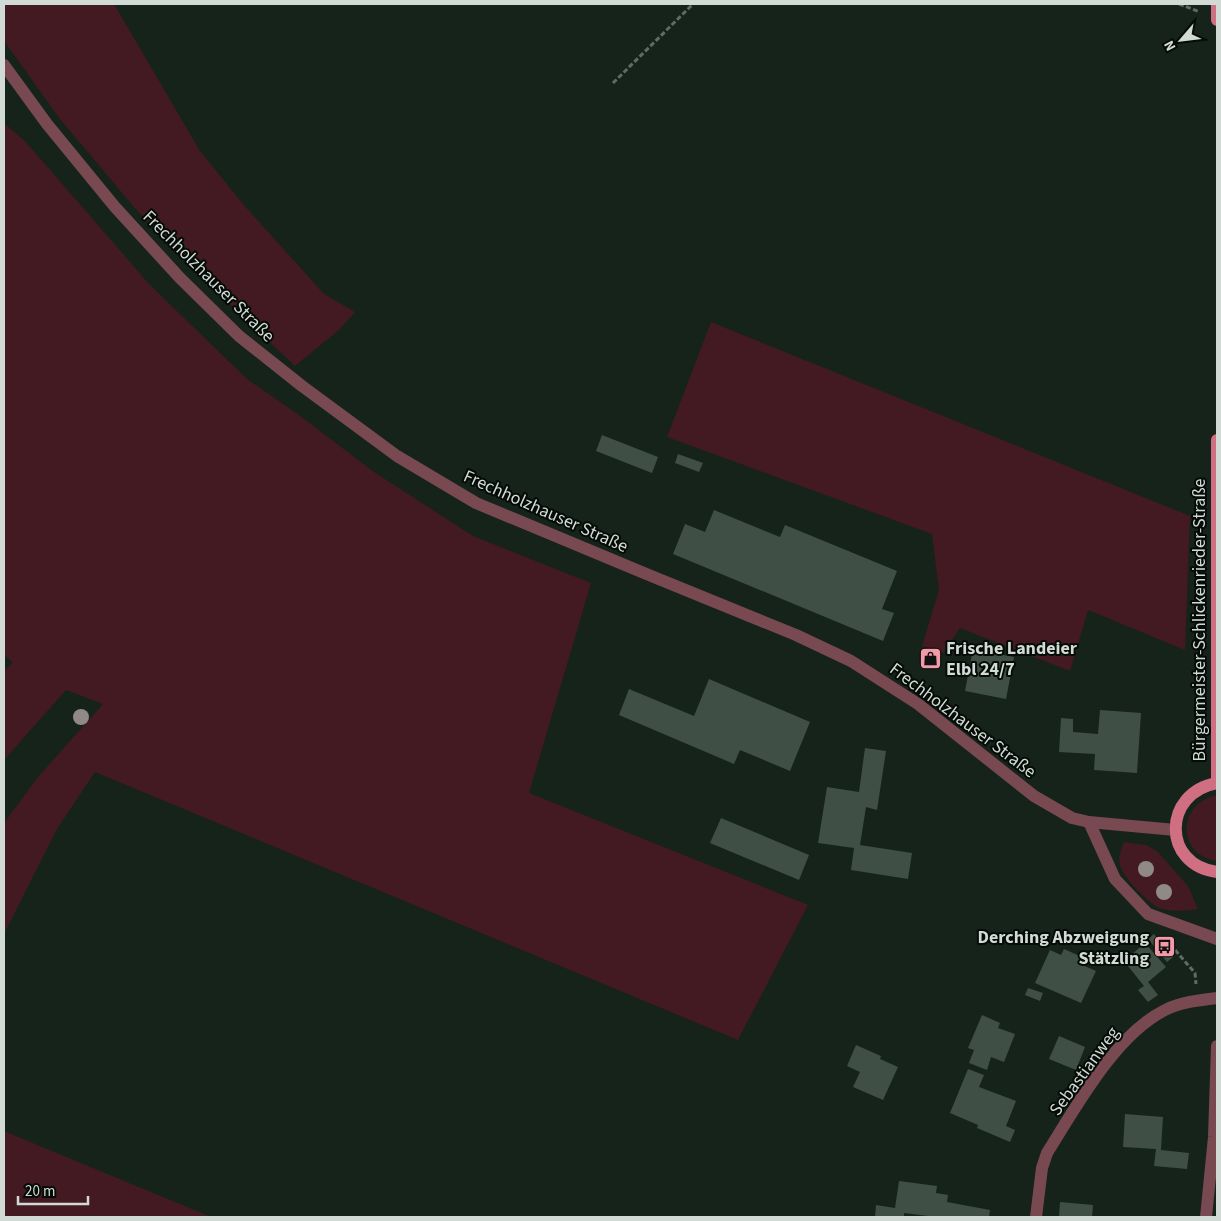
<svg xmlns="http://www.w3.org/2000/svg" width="1221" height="1221" font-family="'Source Sans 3',sans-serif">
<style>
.green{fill:#431922}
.building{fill:#3f4f46}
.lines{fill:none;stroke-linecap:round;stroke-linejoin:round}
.path{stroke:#5f6c65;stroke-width:3;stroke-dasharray:5 2.5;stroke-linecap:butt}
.minor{stroke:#784951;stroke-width:12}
.major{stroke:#d06f82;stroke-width:12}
.tree{fill:#8f8a88}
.labels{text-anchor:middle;stroke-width:4;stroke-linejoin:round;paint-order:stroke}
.street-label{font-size:18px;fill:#d1dad5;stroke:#050b07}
.poi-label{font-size:18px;font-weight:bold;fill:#d1dad5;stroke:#050b07;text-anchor:start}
</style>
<rect width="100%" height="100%" fill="#15231b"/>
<g class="green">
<polygon points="4,4 114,4 200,151 243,204 324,294 355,312 340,329 295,366 200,276 133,206 60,119 4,41"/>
<polygon points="4,123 25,141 150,285 247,379 299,415 374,472 473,536 591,583 529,793 808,905 738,1040 95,772 57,829 4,934 4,823 38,777 103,704 66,690 4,760 4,671 13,662 4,655"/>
<polygon points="711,322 1190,516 1185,650 1088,610 1070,671 960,628 943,653 922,646 939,590 932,534 667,437"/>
<path d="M1217,795V861C1176,855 1177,803 1217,795Z"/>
<path d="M1124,842L1146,845L1157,851L1188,886L1198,909C1185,911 1171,912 1159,908C1148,903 1122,876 1120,865C1118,856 1121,850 1124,842Z"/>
<polygon points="4,1131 211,1217 4,1217"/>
</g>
<g class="building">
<polygon points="602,435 658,457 652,473 596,451"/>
<polygon points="678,454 703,463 699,472 675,463"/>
<polygon points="714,510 780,537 785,525 897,571 882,609 894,613 883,641 673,554 685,524 705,532"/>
<polygon points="973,649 1014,657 1006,699 965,691"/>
<polygon points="926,650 939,655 935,665 921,660"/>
<polygon points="709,679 810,722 790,771 740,750 734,764 619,715 629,689 694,716"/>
<polygon points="1100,710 1141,713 1137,773 1094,770 1095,754 1059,752 1061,718 1073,719 1073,732 1098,734"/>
<polygon points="865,748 886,751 877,810 866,807 860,845 912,853 908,879 851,870 854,848 818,843 827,787 859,792"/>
<polygon points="721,818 809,855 799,880 710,843"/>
<polygon points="1154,934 1173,957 1167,962 1148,939"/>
<polygon points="1145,943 1166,967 1148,982 1158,995 1148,1002 1138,990 1144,986 1124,961"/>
<polygon points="1064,949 1082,957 1080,964 1096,971 1081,1003 1035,983 1050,950 1061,955"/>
<polygon points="1028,988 1043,993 1040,1001 1025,995"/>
<polygon points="982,1015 1000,1023 998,1028 1015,1034 1004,1062 991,1057 987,1070 969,1063 974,1050 968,1048"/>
<polygon points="1059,1036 1085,1047 1076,1070 1049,1059"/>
<polygon points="856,1045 881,1056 880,1059 898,1067 883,1100 853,1087 860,1072 847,1066"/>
<polygon points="968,1069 984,1075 979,1087 1016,1101 1006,1126 1015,1130 1010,1142 977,1128 978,1125 950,1113"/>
<polygon points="1125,1114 1163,1117 1161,1150 1189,1153 1187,1169 1154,1166 1156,1149 1123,1147"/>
<polygon points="899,1181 937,1186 936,1193 948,1195 947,1202 990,1210 989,1217 936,1217 904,1213 904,1217 875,1217 876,1205 895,1208"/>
<polygon points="1060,1202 1093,1205 1092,1217 1059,1217"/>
</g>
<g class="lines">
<g class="path">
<polyline points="1179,4 1200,12"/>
<polyline points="613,83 693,4"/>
<polyline points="1165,947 1169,943 1195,973 1196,984"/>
</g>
<g class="minor">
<polyline points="4,65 47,124 115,207 180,278 239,336 302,386 397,456 476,503 644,573 796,635 851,661 918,704 1034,796 1072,818 1089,822 1175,830"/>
<polyline points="1089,822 1115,879 1148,914 1217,939"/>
<path d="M1036,1217L1042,1168L1047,1153C1076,1107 1115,1035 1165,1010C1181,1002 1200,1000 1217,998"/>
<polyline points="1206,1217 1214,1137 1217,1046"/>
</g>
<g class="major">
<polyline points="1217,4 1217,20"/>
<polyline points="1217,783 1217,440"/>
<path d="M1217,783C1162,793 1162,865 1217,872"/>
</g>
</g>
<g class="tree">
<circle cx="81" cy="717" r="8"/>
<circle cx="1146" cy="869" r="8"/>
<circle cx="1164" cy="892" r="8"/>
</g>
<defs>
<symbol id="shop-square" viewBox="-11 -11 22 22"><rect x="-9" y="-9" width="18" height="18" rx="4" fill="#f39aa9" stroke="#050b07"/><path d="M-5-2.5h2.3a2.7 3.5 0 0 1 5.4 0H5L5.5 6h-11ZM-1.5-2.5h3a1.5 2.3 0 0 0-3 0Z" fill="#111"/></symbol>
<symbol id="bus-square" viewBox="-11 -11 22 22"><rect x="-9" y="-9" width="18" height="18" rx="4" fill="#f39aa9" stroke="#050b07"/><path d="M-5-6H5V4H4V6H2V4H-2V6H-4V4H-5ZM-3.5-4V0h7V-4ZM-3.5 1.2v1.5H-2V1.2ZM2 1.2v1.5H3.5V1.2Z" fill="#111"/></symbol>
</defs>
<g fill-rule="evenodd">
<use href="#shop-square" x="918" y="646" width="25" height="25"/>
<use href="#bus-square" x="1152" y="934" width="25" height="25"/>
</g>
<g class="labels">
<g class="street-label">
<text transform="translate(209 276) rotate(45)" y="6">Frechholzhauser Straße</text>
<text transform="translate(546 511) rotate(24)" y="6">Frechholzhauser Straße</text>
<text transform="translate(1199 620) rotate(-90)" y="6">Bürgermeister-Schlickenrieder-Straße</text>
<text transform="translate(963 720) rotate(37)" y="6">Frechholzhauser Straße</text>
<text transform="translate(1084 1071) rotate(-54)" y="6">Sebastianweg</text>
</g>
<g class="poi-label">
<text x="946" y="654">Frische Landeier<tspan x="946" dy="21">Elbl 24/7</tspan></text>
<text x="1149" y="943" text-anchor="end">Derching Abzweigung<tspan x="1149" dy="21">Stätzling</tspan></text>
</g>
</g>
<rect width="1221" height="1221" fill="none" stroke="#d1dad5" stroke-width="10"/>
<g transform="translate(1181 40) rotate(242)" stroke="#050b07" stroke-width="4" paint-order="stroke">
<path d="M0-4L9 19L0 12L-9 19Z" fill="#d1dad5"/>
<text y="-8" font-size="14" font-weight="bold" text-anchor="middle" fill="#d1dad5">N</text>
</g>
<path d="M18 1196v8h70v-8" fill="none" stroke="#d1dad5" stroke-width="2.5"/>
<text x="25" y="1196" font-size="15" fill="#d1dad5" stroke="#050b07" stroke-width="4" paint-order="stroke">20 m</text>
</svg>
